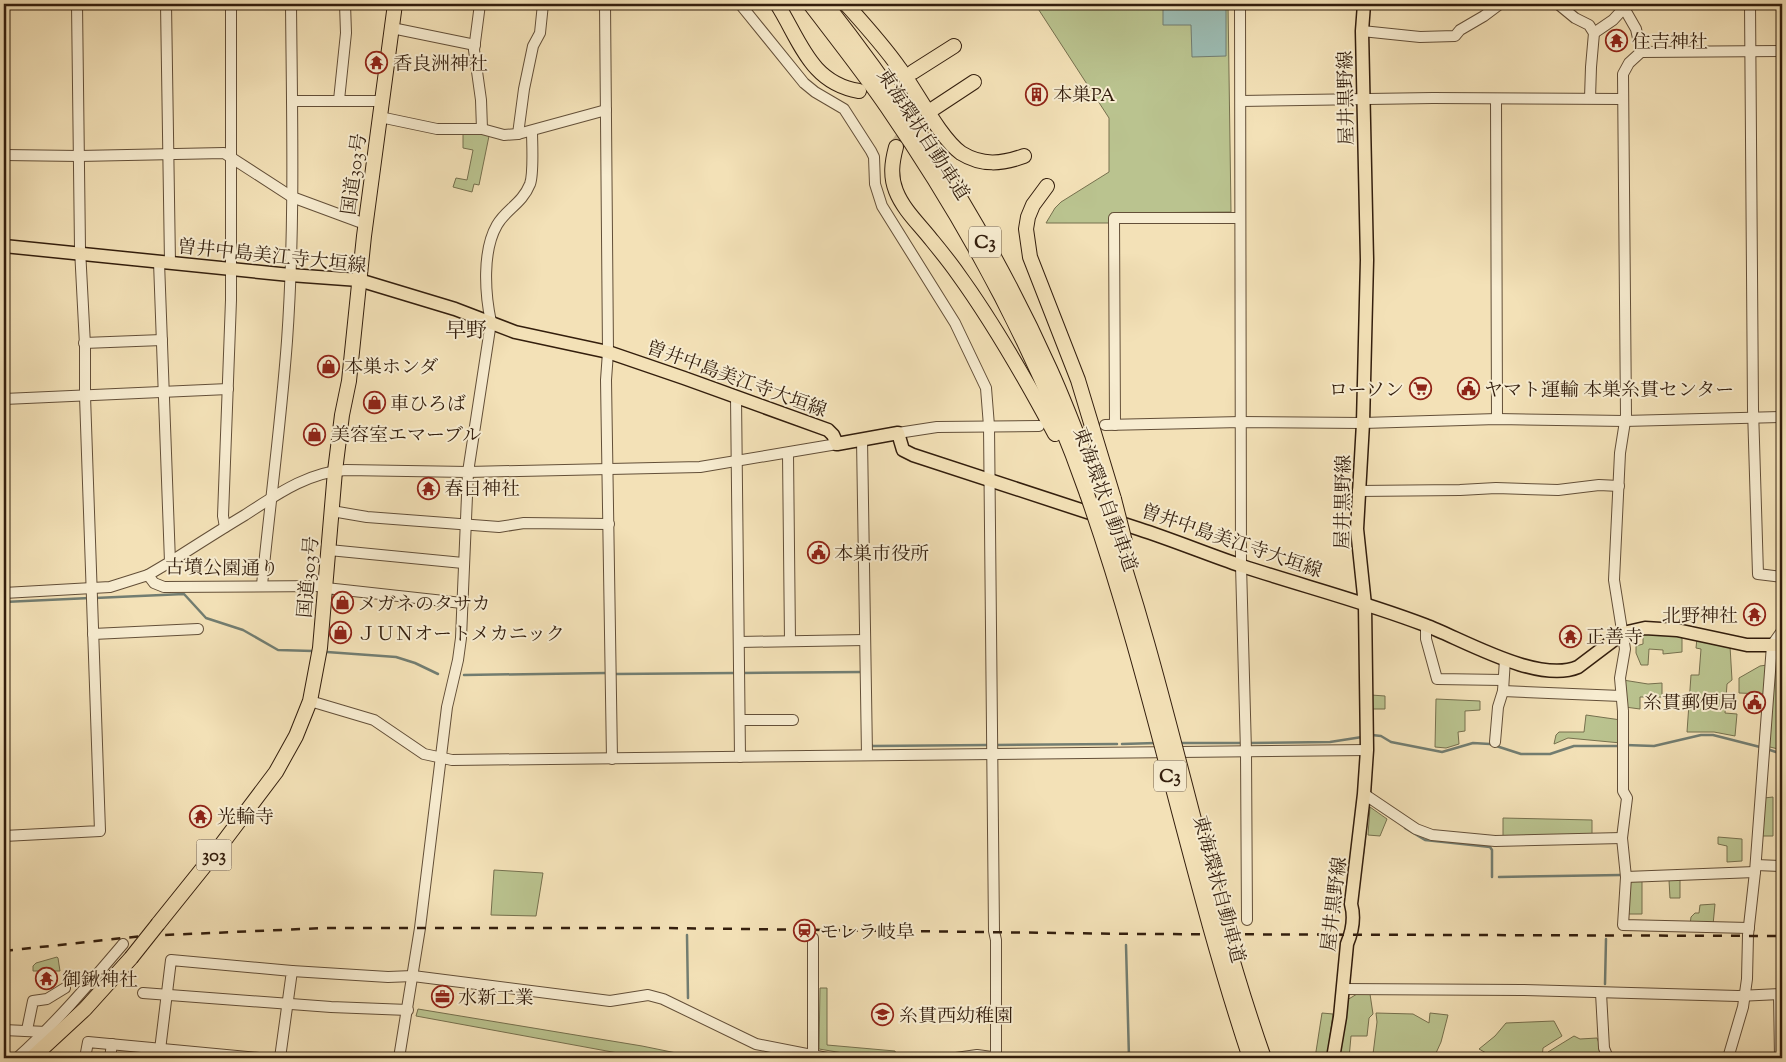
<svg xmlns="http://www.w3.org/2000/svg" width="1786" height="1062" font-family="'Sorts Mill Goudy','Noto Serif JP',serif">
<style>
.green{fill:#bac38f;stroke:#76704e}
.water{fill:#9cbcb3;stroke:#727d71}
.lines{fill:none;stroke-linecap:round;stroke-linejoin:round}
.stream{stroke:#727d71;stroke-width:2.5}
.highway-tunnel{stroke:#cdba95;stroke-width:14;stroke-dasharray:14 7;stroke-linecap:butt}
.minor-casing{stroke:#634f38;stroke-width:12}
.major-casing{stroke:#331e0d;stroke-width:15}
.highway-casing{stroke:#331e0d;stroke-width:16}
.minor{stroke:#f7ecd0;stroke-width:10}
.major{stroke:#f3e1b7;stroke-width:12}
.highway{stroke:#f3e1b7;stroke-width:14}
.rail{stroke:#331e0d;stroke-width:2.5;stroke-dasharray:9 9;stroke-linecap:butt}
.highway-bridge-casing{stroke:#331e0d;stroke-width:16;stroke-linecap:butt}
.highway-bridge{stroke:#f3e1b7;stroke-width:14}
.labels{text-anchor:middle;stroke-width:4;stroke-linejoin:round;paint-order:stroke}
.shield{fill:#f7ecd0;stroke:#6e5c48;stroke-width:1}
.shield-label{font-size:18px;font-weight:bold;fill:#331e0d}
.poi-label{font-size:19px;fill:#331e0d;stroke:#f7ecd0;text-anchor:start}
.street-label{font-size:19px;fill:#331e0d;stroke:#f7ecd0}
.quarter-label{font-size:21px;fill:#331e0d;stroke:#f7ecd0}
</style>
<rect width="100%" height="100%" fill="#f3e1b7"/>
<filter id="stains"><feTurbulence type="fractalNoise" baseFrequency=".004" numOctaves="4"/><feColorMatrix values="0 0 0 0 .2 0 0 0 0 .09 0 0 0 0 .02 0 0 0 .5 -.17"/></filter>
<radialGradient id="worn" r=".72"><stop offset=".6" stop-color="#630" stop-opacity="0"/><stop offset="1" stop-color="#630" stop-opacity=".3"/></radialGradient>
<g class="green">
<polygon points="1035,4 1228,4 1231,212 1111,213 1111,223 1046,223 1055,208 1061,202 1109,172 1109,118"/>
<polygon points="463,132 479,132 489,136 479,185 474,184 472,192 453,187 456,178 467,180 473,150 463,148"/>
<polygon points="1643,634 1682,634 1682,652 1663,654 1663,650 1649,649 1648,665 1641,665 1636,653 1636,646 1643,644"/>
<polygon points="1697,638 1730,646 1732,680 1727,684 1725,713 1737,714 1735,736 1714,732 1687,732 1691,675 1699,675 1701,649 1696,648"/>
<polygon points="1767,665 1764,694 1739,693 1739,678 1760,666"/>
<polygon points="1773,665 1782,666 1780,714 1782,715 1782,750 1766,746"/>
<polygon points="1623,680 1648,684 1662,683 1662,697 1640,697 1640,709 1625,707"/>
<polygon points="1371,695 1385,696 1385,709 1371,709"/>
<polygon points="1436,699 1480,701 1480,710 1465,711 1465,731 1458,732 1459,744 1446,748 1435,747"/>
<polygon points="1586,715 1621,720 1621,743 1568,738 1554,744 1556,735 1559,732 1584,732"/>
<polygon points="1773,797 1773,836 1761,836 1764,798"/>
<polygon points="1370,807 1387,819 1380,836 1368,835"/>
<polygon points="1503,818 1592,820 1592,834 1503,836"/>
<polygon points="1718,837 1742,839 1742,861 1727,862 1727,846 1718,844"/>
<polygon points="494,870 543,873 536,916 491,915"/>
<polygon points="1632,880 1642,880 1642,914 1625,914 1628,883"/>
<polygon points="1669,880 1680,880 1680,898 1670,898"/>
<polygon points="1715,904 1713,925 1690,925 1691,917 1695,913 1699,913 1700,905"/>
<polygon points="57,957 58,958 60,971 33,971 33,966 36,963"/>
<polygon points="820,988 827,988 827,1045 895,1051 897,1058 873,1058 819,1049"/>
<polygon points="1357,994 1370,994 1373,1014 1369,1018 1367,1036 1351,1036 1349,1058 1337,1058 1347,1000"/>
<polygon points="418,1009 642,1046 701,1058 645,1058 416,1016"/>
<polygon points="1322,1013 1333,1014 1327,1058 1315,1058"/>
<polygon points="1376,1013 1413,1014 1429,1023 1430,1013 1448,1015 1441,1042 1436,1053 1394,1053 1377,1058 1373,1054 1377,1022"/>
<polygon points="1554,1021 1562,1036 1543,1048 1542,1058 1495,1058 1479,1049 1495,1036 1506,1023"/>
<polygon points="1574,1036 1580,1039 1597,1038 1605,1058 1548,1058 1548,1052"/>
</g>
<polygon class="water" points="1163,4 1226,4 1226,56 1192,57 1191,25 1163,25"/>
<g class="lines">
<g class="stream">
<polyline points="95,598 184,594 206,618 243,630 278,650 313,651"/>
<polyline points="4,602 90,598"/>
<polyline points="327,652 396,657 415,663 438,674"/>
<polyline points="742,673 863,672"/>
<polyline points="615,674 735,673"/>
<polyline points="464,675 606,673"/>
<polyline points="1372,735 1381,736 1391,742 1442,752 1473,743 1490,744 1521,754 1550,754 1574,746 1619,746"/>
<polyline points="1179,743 1242,743"/>
<polyline points="1249,743 1330,742 1362,737"/>
<polyline points="870,744 873,746 988,745"/>
<polyline points="1122,744 1156,743"/>
<polyline points="996,745 1117,744"/>
<polyline points="1625,745 1654,746 1701,735 1713,735 1760,747"/>
<polyline points="1767,749 1782,754"/>
<polyline points="1405,828 1425,840 1490,847 1492,850 1492,877"/>
<polyline points="1363,853 1366,826"/>
<polyline points="1499,877 1621,875"/>
<polyline points="687,935 688,998"/>
<polyline points="1126,945 1129,1058"/>
<polyline points="1605,984 1606,939"/>
</g>
<g class="highway-tunnel">
<polyline points="876,90 890,85 913,72"/>
<polyline points="896,147 908,129 933,109"/>
</g>
<defs>
<g id="minor">
<polyline points="166,4 170,263"/>
<polyline points="480,4 474,50 481,100 482,129"/>
<polyline points="605,4 608,352 606,380 612,759"/>
<polyline points="740,4 804,83 815,92 844,109 871,151 874,157 875,184 882,206 955,323 986,388 989,426 994,931 996,940 996,1058"/>
<polyline points="1240,4 1241,565 1246,752 1247,920"/>
<polyline points="1558,4 1575,18 1589,25 1594,33 1591,67 1590,98"/>
<polyline points="1750,4 1753,409 1758,574 1782,577"/>
<polyline points="1624,8 1636,29 1641,52"/>
<polyline points="392,28 475,45"/>
<polyline points="1362,31 1420,37 1455,36 1460,30 1484,16 1500,4"/>
<polyline points="1594,33 1613,20 1624,8 1630,4"/>
<polyline points="1496,99 1497,419"/>
<polyline points="339,100 346,33 345,4"/>
<polyline points="292,101 382,101"/>
<polyline points="1241,101 1433,98 1622,99"/>
<polyline points="380,117 437,129 482,129 504,135 518,134 606,110"/>
<path d="M532,131C532,143 534,173 530,184C522,204 506,209 497,225C482,251 485,294 491,322L468,472L700,467L837,444"/>
<polyline points="518,134 524,89 533,46 540,33 543,4"/>
<polyline points="4,155 79,156 224,153 292,197 365,224"/>
<polyline points="84,343 162,340"/>
<polyline points="736,397 740,757"/>
<polyline points="4,399 228,389"/>
<polyline points="1105,425 1241,422 1363,423 1497,419 1624,421 1782,417"/>
<polyline points="1115,425 1114,218 1240,218"/>
<polyline points="898,433 937,427 1039,426"/>
<polyline points="862,439 867,755"/>
<polyline points="788,454 790,641"/>
<polyline points="1358,491 1460,490 1496,488 1558,490 1599,485 1619,486"/>
<polyline points="332,511 367,517 499,527 524,523 609,524"/>
<polyline points="225,527 223,516 231,300 231,4"/>
<polyline points="329,550 463,563"/>
<path d="M170,562C195,546 220,530 245,515C276,495 308,472 346,470L468,472L461,638L458,660L447,707L420,928L399,1058"/>
<polyline points="148,575 170,562 159,262"/>
<path d="M262,585C270,504 281,422 287,341C295,228 292,116 291,4"/>
<polyline points="326,588 462,603"/>
<polyline points="4,593 110,587 148,575 154,583 164,587 326,586"/>
<polyline points="1426,625 1426,639 1437,679 1503,680"/>
<polyline points="93,634 198,629"/>
<polyline points="739,642 865,640"/>
<polyline points="1503,691 1621,696"/>
<polyline points="310,701 374,720 424,754 452,760 1367,750"/>
<polyline points="740,720 793,720"/>
<polyline points="1495,742 1498,707 1503,691 1505,659"/>
<polyline points="1364,794 1416,829 1432,835 1495,841 1622,838"/>
<polyline points="4,836 100,831 85,396 85,345 80,249 77,4"/>
<polyline points="1756,865 1782,866"/>
<polyline points="1626,877 1755,872"/>
<polyline points="1749,928 1623,925 1626,877 1622,838 1627,798 1623,791 1623,711 1620,678 1625,649 1614,580 1620,453 1626,415 1623,74 1629,63 1641,52 1782,51"/>
<polyline points="813,938 813,1055"/>
<polyline points="292,971 388,977 413,976 610,1001 648,995 663,999 756,1044 827,1058"/>
<polyline points="1342,989 1522,990 1738,996 1782,994"/>
<polyline points="143,993 331,1007 408,1010"/>
<polyline points="1601,993 1604,1048 1608,1058"/>
<polyline points="1779,994 1780,1058"/>
<polyline points="4,1030 46,1032"/>
<polyline points="27,1030 33,1001 47,999 65,988"/>
<path d="M17,1058C56,1023 89,984 123,944"/>
<polyline points="85,1058 88,1042 259,1058"/>
<polyline points="110,1058 112,1044"/>
<polyline points="159,1058 171,960 292,971 280,1058"/>
<polyline points="956,1058 977,1055 999,1058"/>
<polyline points="1728,1058 1743,1007 1747,979 1748,935 1755,872 1772,645 1782,631"/>
</g>
<g id="major">
<path d="M4,246L290,275L359,280L455,309L515,332L608,352L684,378L828,430L833,435L837,444L898,433L903,450L913,455C988,479 1063,504 1139,529C1173,540 1207,554 1242,566C1303,586 1365,602 1425,625C1464,640 1538,684 1578,667L1623,633L1645,628L1677,630L1747,645H1782"/>
<path d="M1333,1058L1340,1017L1347,944C1352,932 1355,918 1351,904L1364,794L1367,750L1365,605L1357,529L1363,423L1367,260L1362,31L1364,4"/>
</g>
<g id="highway">
<path d="M777,4C800,40 810,83 859,91"/>
<path d="M810,4C836,38 863,72 887,107C969,226 1039,357 1087,494"/>
<path d="M826,4C914,116 991,238 1050,369C1070,413 1086,458 1103,503"/>
<path d="M846,4C865,25 884,46 900,69C917,92 940,138 961,153C982,166 1002,164 1024,156"/>
<polyline points="913,72 954,46"/>
<polyline points="933,109 974,82"/>
<path d="M896,147C892,162 890,176 896,191C903,209 918,223 930,238C939,249 949,261 958,274C995,325 1025,378 1055,434"/>
<polyline points="1047,186 1033,205 1028,217 1026,229 1030,257 1078,380 1114,499"/>
<polyline points="158,924 215,853 276,772 296,736 310,701 320,648 335,471 342,415 349,381 364,236 395,4"/>
<polyline points="32,1058 85,1009 131,958"/>
</g>
</defs>
<use href="#minor" class="minor-casing"/>
<use href="#major" class="major-casing"/>
<use href="#highway" class="highway-casing"/>
<use href="#minor" class="minor"/>
<use href="#major" class="major"/>
<use href="#highway" class="highway"/>
<polyline class="rail" points="4,951 142,936 325,928 666,928 1139,934 1782,936"/>
<defs>
<g id="highway-bridge">
<path d="M1087,494C1152,679 1188,872 1250,1058"/>
<polyline points="1114,499 1125,542"/>
<path d="M1103,503C1168,685 1200,876 1264,1058"/>
<polyline points="131,958 158,924"/>
</g>
</defs>
<use href="#highway-bridge" class="highway-bridge-casing"/>
<use href="#highway-bridge" class="highway-bridge"/>
</g>
<defs>
<symbol id="temple-ring" viewBox="-11 -11 22 22"><circle r="9.5" fill="#f7ecd0" stroke="#8f2418" stroke-width="1.5"/><path d="M0-6L5-2H3V0L6.5 2.5H4V6H1.5V3h-3V6H-4V2.5H-6.5L-3 0V-2H-5Z" fill="#8f2418"/></symbol>
<symbol id="building-ring" viewBox="-11 -11 22 22"><circle r="9.5" fill="#f7ecd0" stroke="#8f2418" stroke-width="1.5"/><path d="M-4-6H4V6H1V3H-1V6H-4ZM-2.5-4.3h1.7v1.8h-1.7ZM.8-4.3h1.7v1.8H.8ZM-2.5-1h1.7V.8h-1.7ZM.8-1h1.7V.8H.8Z" fill="#8f2418"/></symbol>
<symbol id="shop-ring" viewBox="-11 -11 22 22"><circle r="9.5" fill="#f7ecd0" stroke="#8f2418" stroke-width="1.5"/><path d="M-5-2.5h2.3a2.7 3.5 0 0 1 5.4 0H5L5.5 6h-11ZM-1.5-2.5h3a1.5 2.3 0 0 0-3 0Z" fill="#8f2418"/></symbol>
<symbol id="supermarket-ring" viewBox="-11 -11 22 22"><circle r="9.5" fill="#f7ecd0" stroke="#8f2418" stroke-width="1.5"/><path d="M-6-5.5h2.5l.6 2H6L4.5 2H-2.5L-4.4-4H-6ZM-1.5 3.2a1.3 1.3 0 1 0 .1 0ZM3 3.2a1.3 1.3 0 1 0 .1 0Z" fill="#8f2418"/></symbol>
<symbol id="civic-ring" viewBox="-11 -11 22 22"><circle r="9.5" fill="#f7ecd0" stroke="#8f2418" stroke-width="1.5"/><path d="M-.6-6.5H3V-4.5H.6V-3L4-1V1h2V6H-6V1h2V-1L-.6-3ZM-1.2 2.5V6h2.4V2.5Z" fill="#8f2418"/></symbol>
<symbol id="station-ring" viewBox="-11 -11 22 22"><circle r="9.5" fill="#f7ecd0" stroke="#8f2418" stroke-width="1.5"/><path d="M-3-6H3Q5-6 5-4V2Q5 4 3 4L4.5 6H3L1.5 4h-3L-3 6H-4.5L-3 4Q-5 4-5 2V-4Q-5-6-3-6ZM-3.5-4v3h7v-3ZM-3.5 1v1.5H-2V1ZM2 1v1.5H3.5V1Z" fill="#8f2418"/></symbol>
<symbol id="office-ring" viewBox="-11 -11 22 22"><circle r="9.5" fill="#f7ecd0" stroke="#8f2418" stroke-width="1.5"/><path d="M-6-3h4V-5.5h4V-3h4V5H-6ZM-1-4.5V-3h2v-1.5ZM-6 0V1H6V0Z" fill="#8f2418"/></symbol>
<symbol id="school-ring" viewBox="-11 -11 22 22"><circle r="9.5" fill="#f7ecd0" stroke="#8f2418" stroke-width="1.5"/><path d="M0-5L7-2L0 1L-7-2ZM-4 1L0 2.5L4 1V4Q0 6-4 4Z" fill="#8f2418"/></symbol>
</defs>
<g fill-rule="evenodd">
<use href="#temple-ring" x="1604" y="28" width="25" height="25"/>
<use href="#temple-ring" x="364" y="50" width="25" height="25"/>
<use href="#building-ring" x="1024" y="82" width="25" height="25"/>
<use href="#shop-ring" x="316" y="354" width="25" height="25"/>
<use href="#supermarket-ring" x="1408" y="376" width="25" height="25"/>
<use href="#civic-ring" x="1456" y="376" width="25" height="25"/>
<use href="#shop-ring" x="362" y="390" width="25" height="25"/>
<use href="#shop-ring" x="302" y="422" width="25" height="25"/>
<use href="#temple-ring" x="416" y="476" width="25" height="25"/>
<use href="#civic-ring" x="806" y="540" width="25" height="25"/>
<use href="#shop-ring" x="330" y="590" width="25" height="25"/>
<use href="#temple-ring" x="1742" y="602" width="25" height="25"/>
<use href="#shop-ring" x="328" y="620" width="25" height="25"/>
<use href="#temple-ring" x="1558" y="624" width="25" height="25"/>
<use href="#civic-ring" x="1742" y="690" width="25" height="25"/>
<use href="#temple-ring" x="188" y="804" width="25" height="25"/>
<use href="#station-ring" x="792" y="918" width="25" height="25"/>
<use href="#temple-ring" x="34" y="966" width="25" height="25"/>
<use href="#office-ring" x="430" y="984" width="25" height="25"/>
<use href="#school-ring" x="870" y="1002" width="25" height="25"/>
</g>
<g class="labels">
<g class="shield">
<rect x="969" y="226.5" width="32" height="31" rx="4"/>
<rect x="1154" y="760.5" width="32" height="31" rx="4"/>
<rect x="196.5" y="839.5" width="35" height="31" rx="4"/>
</g>
<g class="shield-label">
<text x="985" y="248">C3</text>
<text x="1170" y="782">C3</text>
<text x="214" y="861">303</text>
</g>
<g class="poi-label">
<text x="1632" y="48">住吉神社</text>
<text x="393" y="70">香良洲神社</text>
<text x="1053" y="101">本巣PA</text>
<text x="344" y="373">本巣ホンダ</text>
<text x="1404" y="396" text-anchor="end">ローソン</text>
<text x="1484" y="396">ヤマト運輸 本巣糸貫センター</text>
<text x="390" y="410">車ひろば</text>
<text x="331" y="441">美容室エマーブル</text>
<text x="444" y="495">春日神社</text>
<text x="834" y="560">本巣市役所</text>
<text x="358" y="610">メガネのタサカ</text>
<text x="1738" y="622" text-anchor="end">北野神社</text>
<text x="357" y="640">ＪＵＮオートメカニック</text>
<text x="1586" y="643">正善寺</text>
<text x="1738" y="709" text-anchor="end">糸貫郵便局</text>
<text x="217" y="823">光輪寺</text>
<text x="820" y="938">モレラ岐阜</text>
<text x="62" y="986">御鍬神社</text>
<text x="458" y="1004">水新工業</text>
<text x="899" y="1022">糸貫西幼稚園</text>
</g>
<g class="street-label">
<text transform="translate(1345 98) rotate(-91)" y="7">屋井黒野線</text>
<text transform="translate(924 134) rotate(57)" y="7">東海環状自動車道</text>
<text transform="translate(353 174) rotate(-82)" y="7">国道303号</text>
<text transform="translate(272 255) rotate(6)" y="7">曽井中島美江寺大垣線</text>
<text transform="translate(737 378) rotate(20)" y="7">曽井中島美江寺大垣線</text>
<text transform="translate(1106 499) rotate(70)" y="7">東海環状自動車道</text>
<text transform="translate(1342 502) rotate(-89)" y="7">屋井黒野線</text>
<text transform="translate(1232 540) rotate(19)" y="7">曽井中島美江寺大垣線</text>
<text transform="translate(222 567) rotate(1)" y="7">古墳公園通り</text>
<text transform="translate(307 577) rotate(-85)" y="7">国道303号</text>
<text transform="translate(1220 889) rotate(75)" y="7">東海環状自動車道</text>
<text transform="translate(1333 904) rotate(-83)" y="7">屋井黒野線</text>
</g>
<g class="quarter-label">
<text x="466" y="337">早野</text>
</g>
</g>
<rect width="1786" height="1062" fill="none" stroke="#f3e1b7" stroke-width="20"/>
<rect x="5" y="5" width="1776" height="1052" fill="none" stroke="#331e0d" stroke-width="2.5"/>
<rect x="10" y="10" width="1766" height="1042" fill="none" stroke="#331e0d"/>
<rect width="100%" height="100%" filter="url(#stains)"/>
<rect width="100%" height="100%" fill="url(#worn)"/>
</svg>
